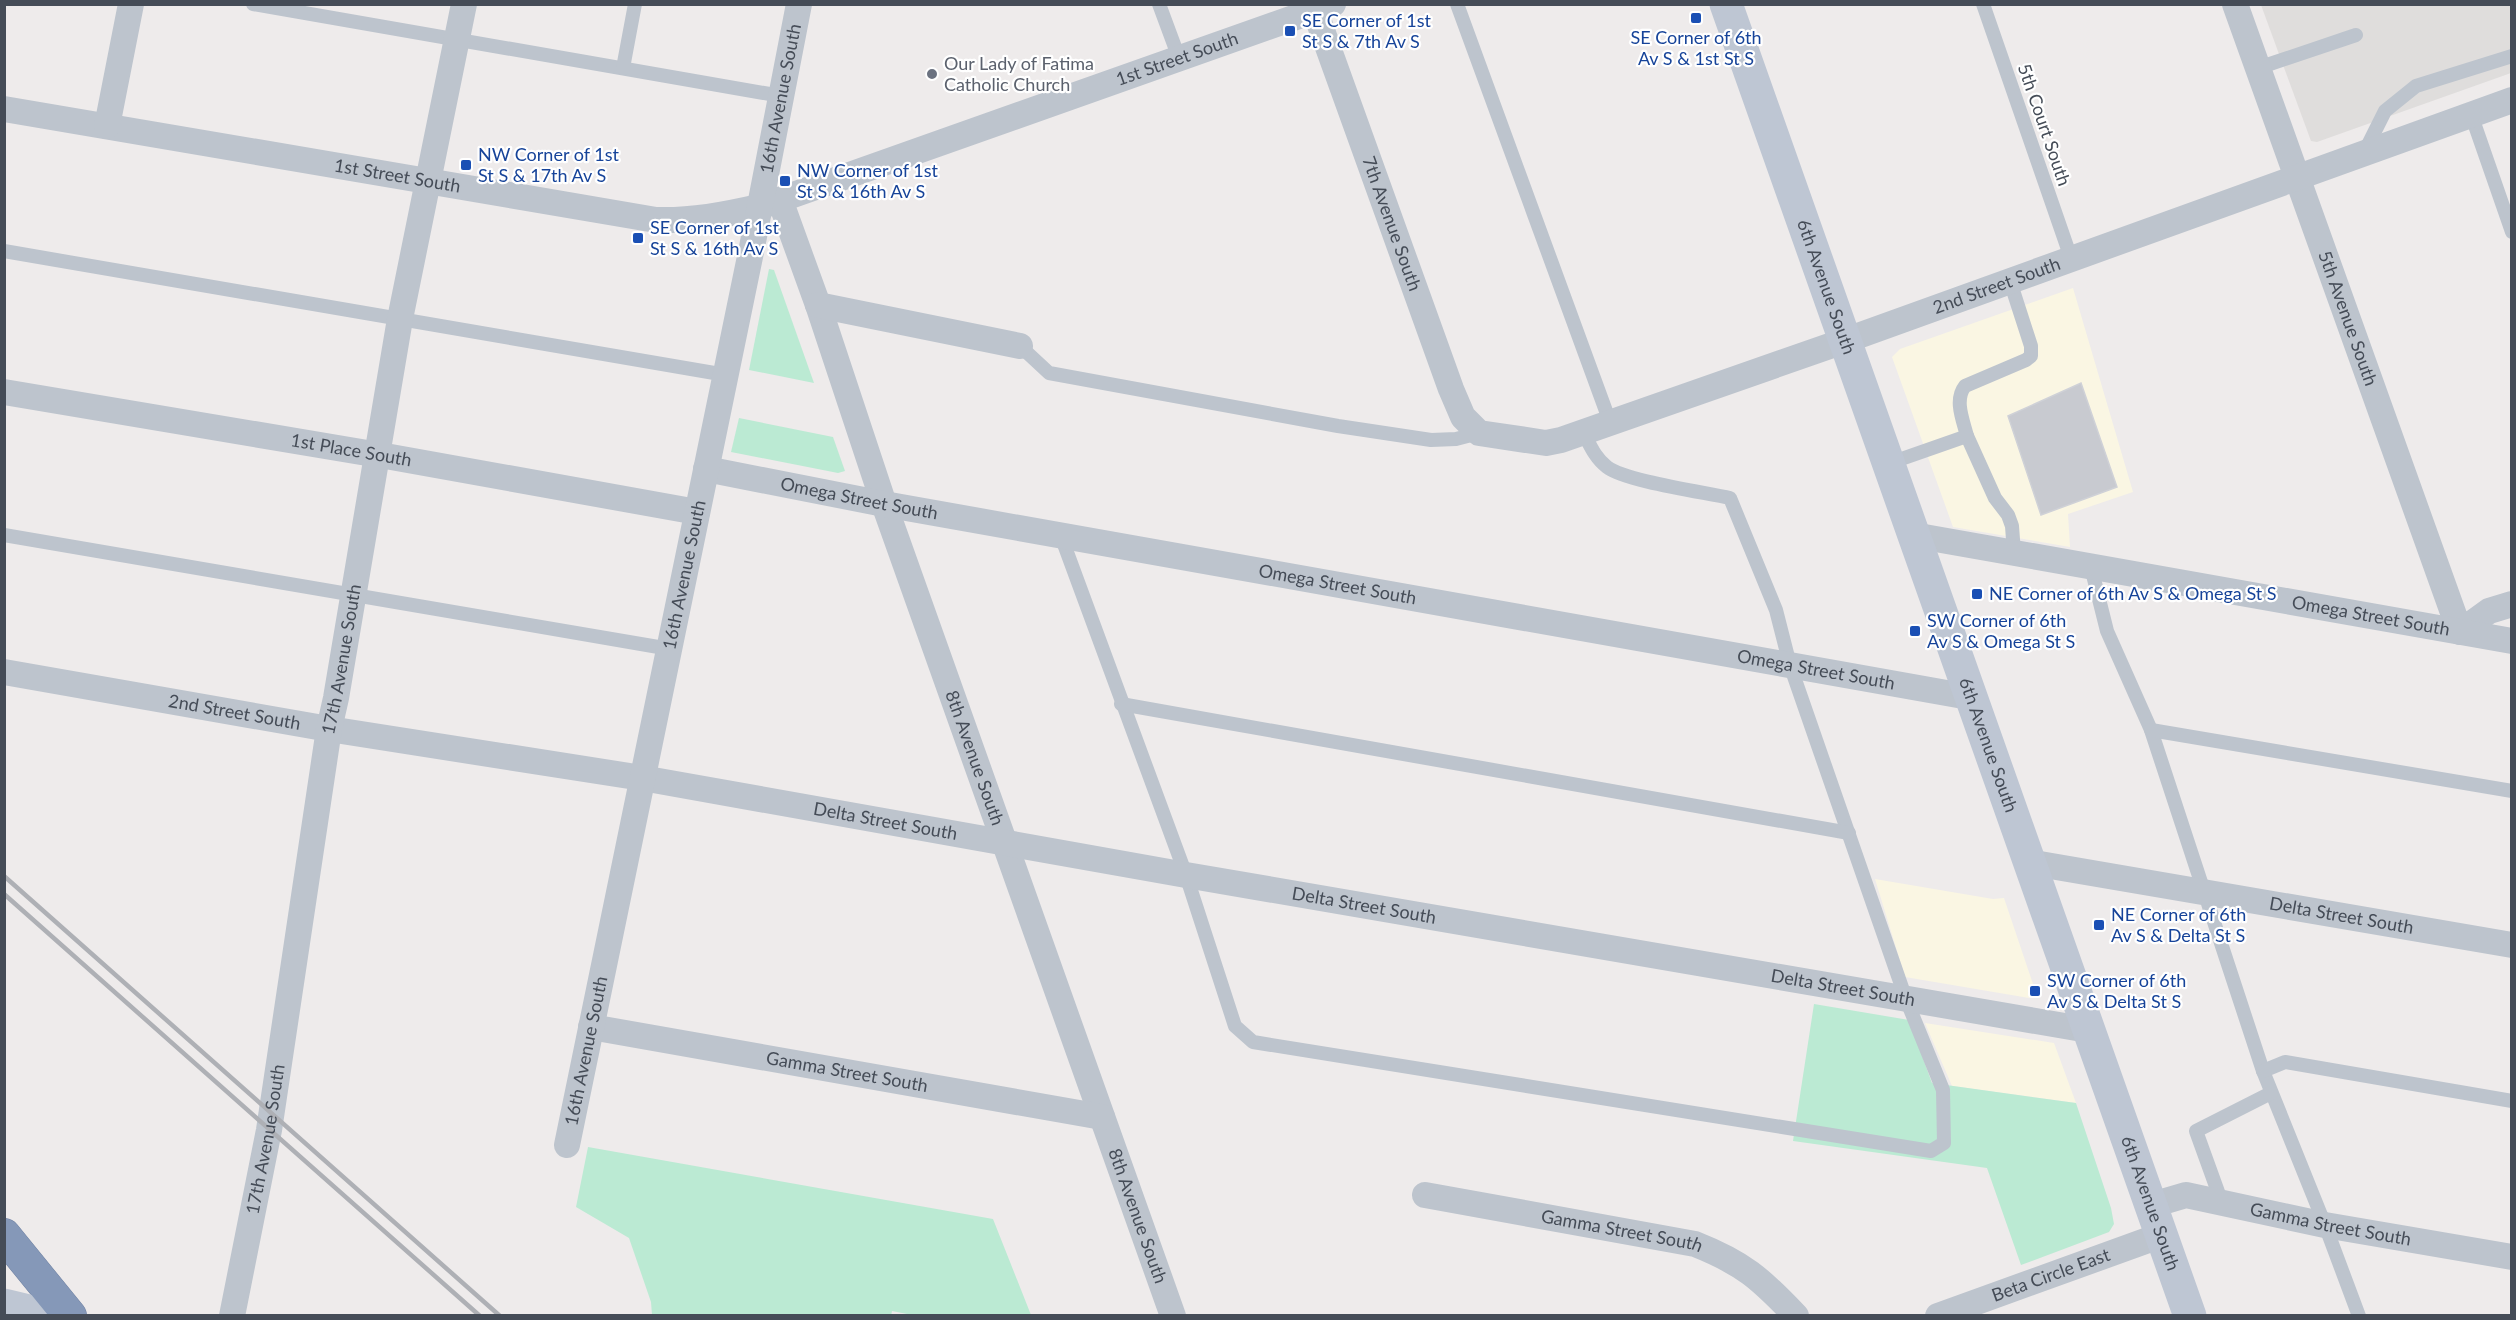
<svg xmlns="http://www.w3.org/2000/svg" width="2516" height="1320" font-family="Lato,sans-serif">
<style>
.commercial{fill:#faf6e3}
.education{fill:#dfdddc}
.green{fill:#bbead3}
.building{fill:#c8cad0;stroke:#cfd1d7;stroke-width:1.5}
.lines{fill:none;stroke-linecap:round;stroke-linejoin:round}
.highway-casing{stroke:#7183a3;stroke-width:34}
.lane{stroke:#bdc4cd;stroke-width:14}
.street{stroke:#bdc4cd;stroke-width:26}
.secondary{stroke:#bec6d3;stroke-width:33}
.highway{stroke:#8598b8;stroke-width:33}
.rail{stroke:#aeb0b5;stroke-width:4.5}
.transit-dot{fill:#1a4fb4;stroke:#fff;stroke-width:2}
.worship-dot{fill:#6b7280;stroke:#fff;stroke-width:2}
.labels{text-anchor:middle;stroke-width:4.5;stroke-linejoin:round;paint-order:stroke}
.transit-label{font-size:18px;fill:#164399;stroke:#fff;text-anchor:start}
.street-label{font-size:18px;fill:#454c57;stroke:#fff}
.worship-label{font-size:18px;fill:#5b616d;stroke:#fff;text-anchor:start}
</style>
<rect width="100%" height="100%" fill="#eeebeb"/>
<g class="commercial">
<polygon points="2073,288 2133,492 2068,514 2070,547 1953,527 1892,357 1900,349"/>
<polygon points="1875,879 1993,899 2004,898 2036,993 2029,998 1905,977"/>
<polygon points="1925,1023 2054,1043 2076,1103 1952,1086"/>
</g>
<polygon class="education" points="2261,5 2511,5 2511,73 2317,142 2311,141"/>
<g class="green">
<polygon points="769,269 774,270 814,383 749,370"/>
<polygon points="739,418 833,437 845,471 838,473 731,452"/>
<polygon points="1814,1004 1909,1020 1932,1083 2076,1103 2111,1208 2114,1224 2109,1232 2021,1265 1987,1168 1793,1141"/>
<polygon points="588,1147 993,1219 1031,1315 917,1316 892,1311 891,1316 652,1315 651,1302 629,1238 576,1207"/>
</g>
<polygon class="building" points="2081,383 2117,487 2041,515 2008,416"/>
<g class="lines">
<defs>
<polyline id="highway" points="4,1235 70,1316"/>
</defs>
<use href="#highway" class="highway-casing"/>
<g class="lane">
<polyline points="253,4 781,96"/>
<polyline points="1159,4 1179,58"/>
<polyline points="1457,4 1610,422"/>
<polyline points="1983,4 2071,258"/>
<polyline points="623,68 635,4"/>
<polyline points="2258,68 2356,35"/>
<polyline points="2471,114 2512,232"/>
<polyline points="2364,153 2385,111 2416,86 2512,56"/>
<polyline points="4,251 726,375"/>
<polyline points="1020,346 1049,373 1338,426 1431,440 1456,439 1479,433"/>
<polyline points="1967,436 1995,498 2008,515 2012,526 2014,553"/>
<path d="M1887,464L1967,436C1963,420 1954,400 1965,386L2026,360L2031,356V346L2010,281"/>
<polyline points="4,535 670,649"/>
<path d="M1061,536L1186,875L1235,1026L1253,1042L1931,1151L1944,1143L1943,1090L1906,999L1790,665L1776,610L1730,498C1703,492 1625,481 1607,467C1595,458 1590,445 1583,432"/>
<polyline points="2091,567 2107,631 2151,730 2263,1071 2325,1225 2359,1316"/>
<polyline points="1121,704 1849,833"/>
<polyline points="2151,730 2512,791"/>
<polyline points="2263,1071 2285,1062 2512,1101"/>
<polyline points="2222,1203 2196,1131 2271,1093"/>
</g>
<g class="street">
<path id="s1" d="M2235,4L2460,632L2489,611L2512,604"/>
<path id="s2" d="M1315,11L1451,389L1463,417L1479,433L1546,443L1561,440L1844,341L2512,100"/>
<path id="s3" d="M4,109L656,220C692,221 724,215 759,207L1333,4"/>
<polyline points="107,126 131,4"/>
<path id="s4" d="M780,200L818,305L884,504L1173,1316"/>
<polyline points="818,305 1020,346"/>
<path id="s5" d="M4,392L391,457L697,512"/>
<path id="s6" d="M706,469L884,504L1969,697"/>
<path id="s7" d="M1913,535L2512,641"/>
<path id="s8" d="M4,672L329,729L642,778L1186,875L2088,1030"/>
<path id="s9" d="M2028,862L2512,945"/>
<path id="s10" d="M591,1027L1102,1117"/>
<path id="s11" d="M567,1145L752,247L799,4"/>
<path id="s12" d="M1425,1195L1695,1244C1743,1263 1760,1278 1796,1316"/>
<path id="s13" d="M2152,1205L2186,1195L2325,1225L2512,1257"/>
<path id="s14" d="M232,1316L269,1130L329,729L336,698L400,319L464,4"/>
<path id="s15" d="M1938,1316L2162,1235"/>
</g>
<g class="secondary">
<path id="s16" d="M1726,4L2190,1316"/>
<polyline points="4,1305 50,1316"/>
</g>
<use href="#highway" class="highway"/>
<g class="rail">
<polyline points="4,876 500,1316"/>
<polyline points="4,894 480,1316"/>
</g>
</g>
<g class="transit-dot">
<rect x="1690" y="12" width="12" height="12" rx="3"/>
<rect x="1284" y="25" width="12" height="12" rx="3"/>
<rect x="460" y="159" width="12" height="12" rx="3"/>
<rect x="779" y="175" width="12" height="12" rx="3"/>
<rect x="632" y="232" width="12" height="12" rx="3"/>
<rect x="1971" y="588" width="12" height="12" rx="3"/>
<rect x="1909" y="625" width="12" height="12" rx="3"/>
<rect x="2093" y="919" width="12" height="12" rx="3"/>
<rect x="2029" y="985" width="12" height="12" rx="3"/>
</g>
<circle class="worship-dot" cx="932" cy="74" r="6"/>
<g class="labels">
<g class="transit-label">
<text x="1302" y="27">SE Corner of 1st<tspan x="1302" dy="21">St S &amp; 7th Av S</tspan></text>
<text x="1696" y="44" text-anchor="middle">SE Corner of 6th<tspan x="1696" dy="21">Av S &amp; 1st St S</tspan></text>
<text x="478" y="161">NW Corner of 1st<tspan x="478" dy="21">St S &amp; 17th Av S</tspan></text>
<text x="797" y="177">NW Corner of 1st<tspan x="797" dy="21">St S &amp; 16th Av S</tspan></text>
<text x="650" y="234">SE Corner of 1st<tspan x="650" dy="21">St S &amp; 16th Av S</tspan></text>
<text x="1989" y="600">NE Corner of 6th Av S &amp; Omega St S</text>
<text x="1927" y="627">SW Corner of 6th<tspan x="1927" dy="21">Av S &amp; Omega St S</tspan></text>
<text x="2111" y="921">NE Corner of 6th<tspan x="2111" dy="21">Av S &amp; Delta St S</tspan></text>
<text x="2047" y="987">SW Corner of 6th<tspan x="2047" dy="21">Av S &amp; Delta St S</tspan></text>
</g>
<g class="street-label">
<text dy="6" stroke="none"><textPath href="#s3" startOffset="1209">1st Street South</textPath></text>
<text dy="6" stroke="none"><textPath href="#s11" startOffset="1068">16th Avenue South</textPath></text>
<text transform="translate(2044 125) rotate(71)" y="6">5th Court South</text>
<text dy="6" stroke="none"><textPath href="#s3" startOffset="399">1st Street South</textPath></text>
<text dy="6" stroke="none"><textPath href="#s2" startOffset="226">7th Avenue South</textPath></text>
<text dy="6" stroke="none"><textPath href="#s2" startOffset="1000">2nd Street South</textPath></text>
<text dy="6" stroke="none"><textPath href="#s16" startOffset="300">6th Avenue South</textPath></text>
<text dy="6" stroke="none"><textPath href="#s1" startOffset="334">5th Avenue South</textPath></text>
<text dy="6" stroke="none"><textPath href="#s5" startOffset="352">1st Place South</textPath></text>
<text dy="6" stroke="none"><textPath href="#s6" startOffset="156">Omega Street South</textPath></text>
<text dy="6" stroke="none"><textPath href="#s11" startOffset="582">16th Avenue South</textPath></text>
<text dy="6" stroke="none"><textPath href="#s6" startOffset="642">Omega Street South</textPath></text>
<text dy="6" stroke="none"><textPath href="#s7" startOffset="465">Omega Street South</textPath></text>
<text dy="6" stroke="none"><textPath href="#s14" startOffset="666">17th Avenue South</textPath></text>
<text dy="6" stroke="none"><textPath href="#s6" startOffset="1128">Omega Street South</textPath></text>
<text dy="6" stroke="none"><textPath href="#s8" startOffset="234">2nd Street South</textPath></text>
<text dy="6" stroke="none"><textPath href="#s16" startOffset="786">6th Avenue South</textPath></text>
<text dy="6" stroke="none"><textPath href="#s4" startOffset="591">8th Avenue South</textPath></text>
<text dy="6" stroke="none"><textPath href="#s8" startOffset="894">Delta Street South</textPath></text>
<text dy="6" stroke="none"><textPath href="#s8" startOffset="1380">Delta Street South</textPath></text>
<text dy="6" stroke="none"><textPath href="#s9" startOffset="318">Delta Street South</textPath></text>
<text dy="6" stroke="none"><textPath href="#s8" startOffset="1866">Delta Street South</textPath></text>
<text dy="6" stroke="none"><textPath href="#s11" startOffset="96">16th Avenue South</textPath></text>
<text dy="6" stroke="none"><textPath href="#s10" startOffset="260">Gamma Street South</textPath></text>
<text dy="6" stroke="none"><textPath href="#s14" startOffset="180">17th Avenue South</textPath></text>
<text dy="6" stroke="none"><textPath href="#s16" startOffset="1272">6th Avenue South</textPath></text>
<text dy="6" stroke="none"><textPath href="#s4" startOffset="1077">8th Avenue South</textPath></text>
<text dy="6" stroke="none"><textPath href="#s13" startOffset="183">Gamma Street South</textPath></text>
<text dy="6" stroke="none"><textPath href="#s12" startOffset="200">Gamma Street South</textPath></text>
<text dy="6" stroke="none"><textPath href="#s15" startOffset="120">Beta Circle East</textPath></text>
</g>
<g class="worship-label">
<text x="944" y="70">Our Lady of Fatima<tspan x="944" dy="21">Catholic Church</tspan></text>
</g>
</g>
<rect width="2516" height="1320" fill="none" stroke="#454c57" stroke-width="12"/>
</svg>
